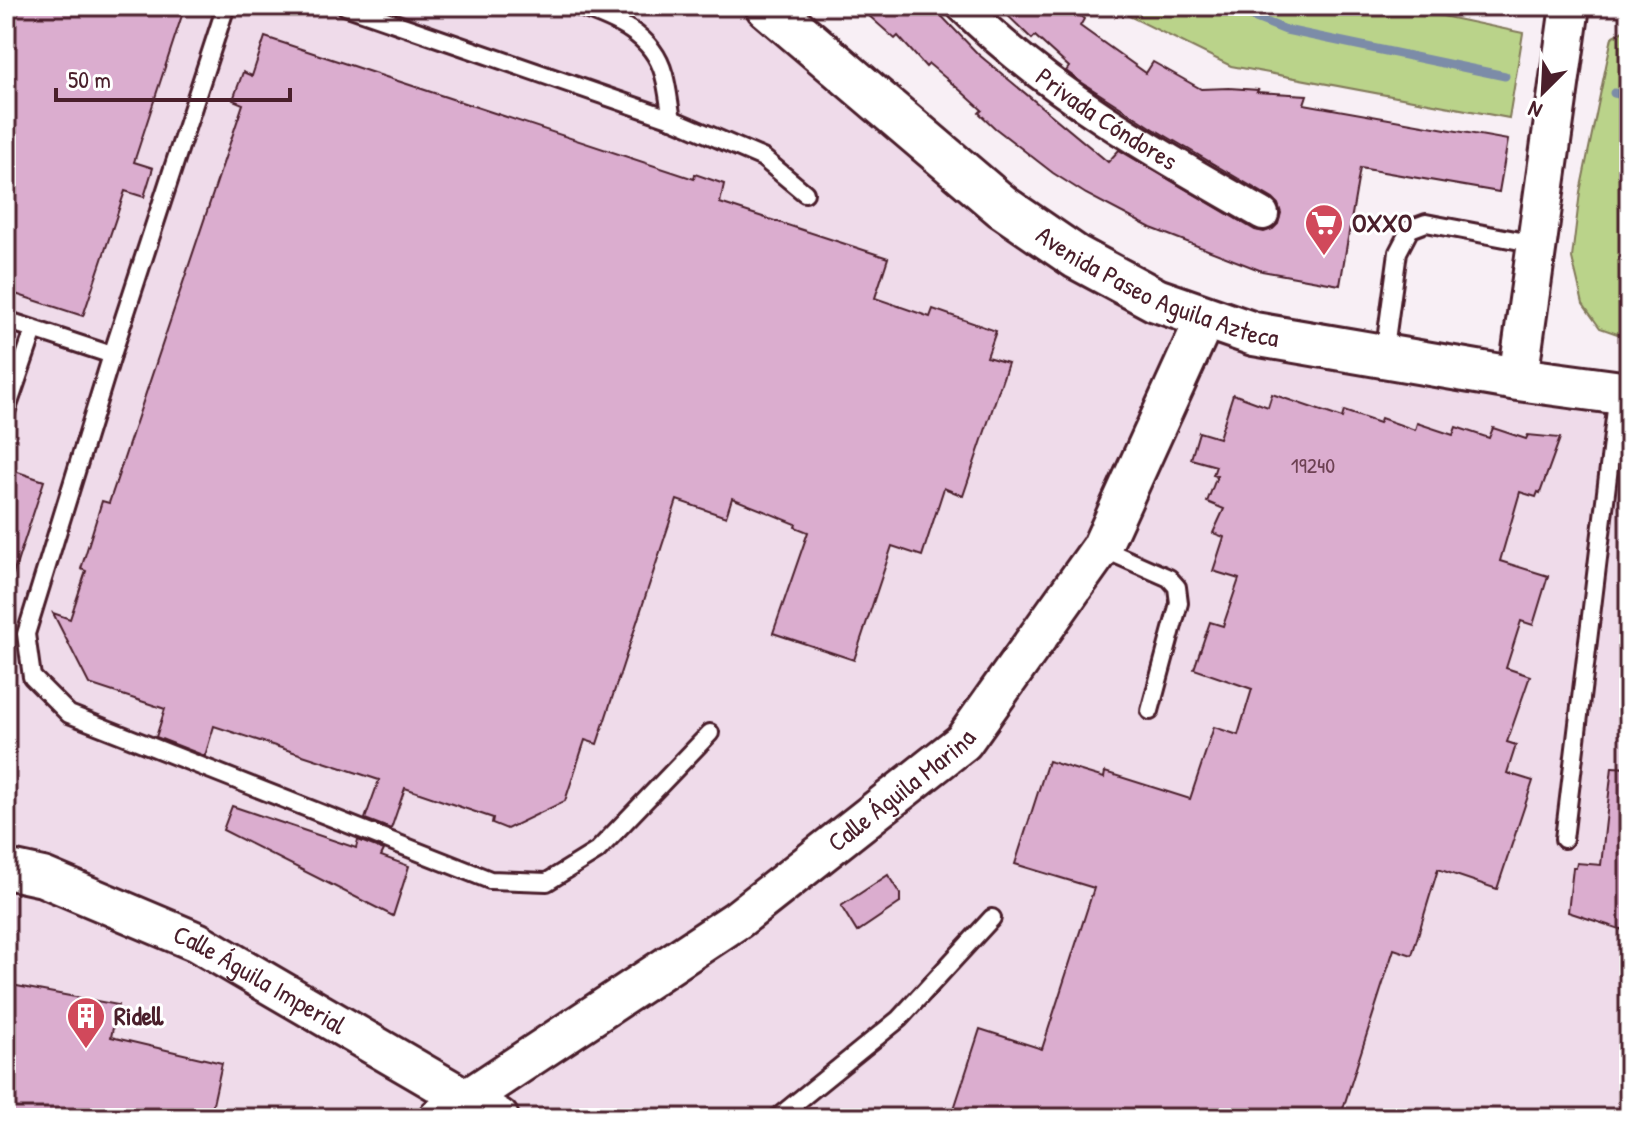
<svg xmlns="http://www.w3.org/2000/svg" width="1635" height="1124" font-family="'Patrick Hand',sans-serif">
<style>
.built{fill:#efdbea}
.green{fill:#bad38a;stroke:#82795a;stroke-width:2}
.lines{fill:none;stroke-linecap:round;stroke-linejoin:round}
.stream{stroke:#7c8ca8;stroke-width:9}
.building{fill:#dbadcf;stroke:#4a1f2b;stroke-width:2}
.service-casing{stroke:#4a1f2b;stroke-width:22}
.minor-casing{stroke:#4a1f2b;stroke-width:36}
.tertiary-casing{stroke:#4a1f2b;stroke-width:44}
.secondary-casing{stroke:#4a1f2b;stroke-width:48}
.service{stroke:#fff;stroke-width:16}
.minor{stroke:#fff;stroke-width:30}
.tertiary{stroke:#fff;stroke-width:38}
.secondary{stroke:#fff;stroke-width:42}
.labels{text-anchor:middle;stroke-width:6;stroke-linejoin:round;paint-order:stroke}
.number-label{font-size:22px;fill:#6e4254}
.street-label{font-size:26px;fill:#4a1f2b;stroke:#fff}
.poi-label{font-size:26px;font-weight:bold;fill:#4a1f2b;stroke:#fff;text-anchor:start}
</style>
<rect width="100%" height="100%" fill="#f8eff5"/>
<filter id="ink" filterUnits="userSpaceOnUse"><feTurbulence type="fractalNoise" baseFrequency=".0125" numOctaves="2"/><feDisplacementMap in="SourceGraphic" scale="16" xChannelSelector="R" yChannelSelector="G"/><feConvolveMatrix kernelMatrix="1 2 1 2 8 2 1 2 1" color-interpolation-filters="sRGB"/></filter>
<g filter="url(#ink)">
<polygon class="built" points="6,6 761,6 1141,292 1629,392 1629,1118 6,1118"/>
<g class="green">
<polygon points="1118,6 1395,6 1523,33 1509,118 1231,66 1129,16"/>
<polygon points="1629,28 1629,338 1600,328 1583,304 1572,258 1580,192 1612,37"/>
</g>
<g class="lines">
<g class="stream">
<polyline points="1225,6 1286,30 1505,76"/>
<polyline points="1614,93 1629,96"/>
</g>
</g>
<g class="building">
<polygon points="6,6 185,6 134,162 153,168 144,197 125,191 83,316 6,291"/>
<polygon points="858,6 932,6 978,54 1108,162 1119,150 1255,230 1264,232 1273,229 1278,224 1281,213 1278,204 1273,199 1154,129 1078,80 1066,71 1069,67 1035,36 1032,39 998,6 1069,6 1084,19 1080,26 1146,73 1153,62 1201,89 1229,88 1258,90 1257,92 1307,95 1304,104 1508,140 1499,192 1360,168 1340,285 1262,271 1151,228 1086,194 1053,173 995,128 979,113 982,110 961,91 929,64 926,67 898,36 895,39"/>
<polygon points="265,37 694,179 695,174 724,184 720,203 888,258 875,298 930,317 933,309 996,331 987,357 1008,363 963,496 944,488 922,556 892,546 854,660 773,633 808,532 795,527 796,524 732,498 726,517 677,500 597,744 585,740 565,801 507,829 492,823 493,818 405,788 391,829 365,819 379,780 214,726 205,756 156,737 165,709 89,684 53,613 70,619 86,571 81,569 102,501 109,503 243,104 233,100 243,72 252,76"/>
<polygon points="1233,394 1268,407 1272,394 1342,418 1344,411 1379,423 1381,418 1415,430 1417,423 1453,435 1456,427 1489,438 1493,428 1526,439 1528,435 1560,438 1540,493 1538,492 1536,497 1520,492 1500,561 1548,576 1533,625 1521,621 1506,668 1530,676 1507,742 1516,745 1507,773 1533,781 1497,889 1438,869 1412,955 1394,949 1340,1118 973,1118 953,1112 980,1029 1042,1049 1094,888 1015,864 1048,761 1104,778 1105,772 1190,799 1214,727 1238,735 1252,689 1194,669 1210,622 1223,626 1239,579 1213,571 1224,537 1213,533 1224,509 1207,502 1217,476 1213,475 1216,466 1191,459 1199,432 1219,438"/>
<polygon points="6,468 44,481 11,581 6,580"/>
<polygon points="1612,767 1629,768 1629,932 1568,912 1573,868 1576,868 1577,863 1601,865"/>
<polygon points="232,806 356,848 358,840 384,850 381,856 409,866 393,916 223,830"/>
<polygon points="888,875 900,894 900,903 857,932 841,906"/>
<polygon points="6,984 118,1005 111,1037 222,1063 210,1118 6,1118"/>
</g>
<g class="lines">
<defs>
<g id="service">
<polyline points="226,6 112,355 26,634 32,677 69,714 490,880 547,882 597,851 710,733"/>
<polyline points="345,6 672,119 763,158 805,193"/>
<path d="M577,6C613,19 653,33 664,75C668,89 669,104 672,119"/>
<polyline points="6,320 112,355"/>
<polyline points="1384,355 1398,252 1410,229 1426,223 1536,244"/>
<polyline points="6,412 34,330"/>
<polyline points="1101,548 1169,578 1177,587 1179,603 1150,711"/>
<polyline points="1564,839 1618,393"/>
<polyline points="777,1118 899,1019 992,918"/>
</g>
<g id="minor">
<path id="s1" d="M962,6C1049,93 1157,154 1263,214"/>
</g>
<g id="tertiary">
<polyline points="1518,379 1570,6"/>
<path id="s2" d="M6,869L43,877L197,942L499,1118"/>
<path id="s3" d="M438,1118L737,920L963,742L1101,548L1205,319"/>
</g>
<g id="secondary">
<path id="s4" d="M767,6L1003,207L1076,257L1156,300L1254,334L1518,379L1629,394"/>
</g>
</defs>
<use href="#service" class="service-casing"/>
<use href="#minor" class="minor-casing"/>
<use href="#tertiary" class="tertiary-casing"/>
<use href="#secondary" class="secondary-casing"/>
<use href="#service" class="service"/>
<use href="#minor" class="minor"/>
<use href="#tertiary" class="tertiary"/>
<use href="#secondary" class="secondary"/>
</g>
</g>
<defs>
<symbol id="supermarket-pin" viewBox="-11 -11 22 30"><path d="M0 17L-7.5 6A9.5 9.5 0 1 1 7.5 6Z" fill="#d1495b" stroke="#fff"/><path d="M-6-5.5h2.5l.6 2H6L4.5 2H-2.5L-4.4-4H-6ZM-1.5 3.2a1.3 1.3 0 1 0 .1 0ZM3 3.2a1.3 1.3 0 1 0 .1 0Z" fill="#fff"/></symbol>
<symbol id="building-pin" viewBox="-11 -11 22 30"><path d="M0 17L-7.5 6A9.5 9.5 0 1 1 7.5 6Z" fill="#d1495b" stroke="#fff"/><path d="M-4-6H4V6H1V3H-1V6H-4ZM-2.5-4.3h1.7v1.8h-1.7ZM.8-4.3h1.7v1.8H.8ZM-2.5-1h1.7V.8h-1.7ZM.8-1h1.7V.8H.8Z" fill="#fff"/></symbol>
</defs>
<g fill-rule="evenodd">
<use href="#supermarket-pin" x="1302" y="201" width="44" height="60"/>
<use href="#building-pin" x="64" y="994" width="44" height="60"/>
</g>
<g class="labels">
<g class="number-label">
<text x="1313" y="473">19240</text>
</g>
<g class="street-label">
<text dy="9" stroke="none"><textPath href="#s1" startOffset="184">Privada Cóndores</textPath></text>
<text dy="9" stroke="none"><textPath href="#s4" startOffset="486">Avenida Paseo Aguila Azteca</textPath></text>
<text dy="9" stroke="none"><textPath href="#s3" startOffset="568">Calle Águila Marina</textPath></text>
<text dy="9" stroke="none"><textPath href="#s2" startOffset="278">Calle Águila Imperial</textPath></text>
</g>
<g class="poi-label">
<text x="1352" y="232">OXXO</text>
<text x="114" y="1025">Ridell</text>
</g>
</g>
<rect width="1635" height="1124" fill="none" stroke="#fff" stroke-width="32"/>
<rect x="16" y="16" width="1603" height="1092" fill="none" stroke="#4a1f2b" stroke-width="3" filter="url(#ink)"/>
<g transform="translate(1543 92) rotate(204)" stroke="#ffffff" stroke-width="6" paint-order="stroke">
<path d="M0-6L14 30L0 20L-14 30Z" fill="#4a1f2b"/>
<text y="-12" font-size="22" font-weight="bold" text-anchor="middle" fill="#4a1f2b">N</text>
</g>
<path d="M56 88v12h234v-12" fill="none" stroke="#4a1f2b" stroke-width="4"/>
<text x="68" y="88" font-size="24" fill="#4a1f2b" stroke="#ffffff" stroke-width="6" paint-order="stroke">50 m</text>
</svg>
